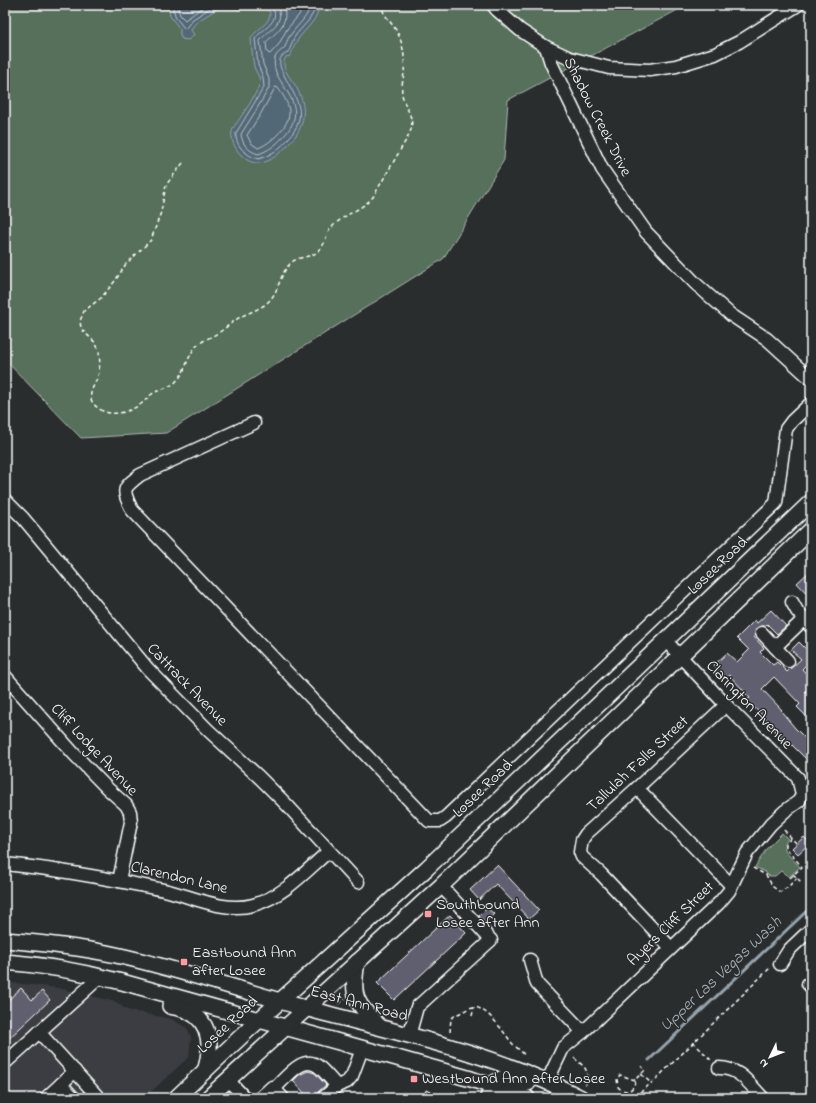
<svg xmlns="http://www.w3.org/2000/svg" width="816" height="1103" font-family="'Indie Flower',sans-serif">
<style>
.built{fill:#3a3c42}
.green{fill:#576f5c;stroke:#abb7ae}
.water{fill:#526876;stroke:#97a4ad}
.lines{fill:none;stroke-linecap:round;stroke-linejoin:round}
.shore{stroke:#bac3c8;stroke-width:1}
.stream{stroke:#97a4ad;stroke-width:3}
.building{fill:#605e70;stroke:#fff}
.minor-casing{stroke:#fff;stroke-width:15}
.major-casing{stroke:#fff;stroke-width:18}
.path{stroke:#fff;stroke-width:1.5;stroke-dasharray:4 3;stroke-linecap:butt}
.minor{stroke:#2a2d2e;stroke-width:12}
.major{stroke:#2a2d2e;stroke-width:15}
.poi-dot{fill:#ff9aa2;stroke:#2a2d2e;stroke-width:1.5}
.labels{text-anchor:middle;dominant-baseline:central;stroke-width:3;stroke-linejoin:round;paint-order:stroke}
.street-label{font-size:16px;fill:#fff;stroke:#2a2d2e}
.poi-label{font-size:16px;fill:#fff;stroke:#2a2d2e;text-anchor:start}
.water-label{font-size:17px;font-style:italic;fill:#a8b4ba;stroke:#2a2d2e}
</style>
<rect width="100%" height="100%" fill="#2a2d2e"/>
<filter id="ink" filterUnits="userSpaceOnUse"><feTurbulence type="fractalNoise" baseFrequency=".025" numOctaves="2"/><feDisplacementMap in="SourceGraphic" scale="8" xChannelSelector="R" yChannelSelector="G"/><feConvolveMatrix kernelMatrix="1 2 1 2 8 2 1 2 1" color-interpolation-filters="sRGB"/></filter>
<g filter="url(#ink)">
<polygon class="built" points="5,982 59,988 116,1002 127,1010 171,1019 187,1028 191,1037 189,1057 144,1098 5,1098"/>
<g class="green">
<polygon points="5,5 687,5 508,100 504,160 443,259 166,433 81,438 5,360"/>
<polygon points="782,833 788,839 785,843 785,851 800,867 789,877 781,871 775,876 769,876 765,872 755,867 767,848"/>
</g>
<g class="water">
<path d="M168,5H221C212,15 197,17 191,30L194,35L188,40L182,39L180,35V29L170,16Z"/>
<path d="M225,5H319C318,20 307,27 299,38C295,43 293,50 290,56L286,57L284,61C283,70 290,78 295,85C308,106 306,126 289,144C282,151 270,163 259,163C246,164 233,149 232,137C231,135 232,131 233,128C239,120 261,89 260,80C259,75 255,71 254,66C252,57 252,47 251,38C256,29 271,24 270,12L267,10L236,9Z"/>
</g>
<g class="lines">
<g class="shore">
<polyline points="172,5 176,18 185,29 193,19 215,5"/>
<polyline points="177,5 180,15 185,20 206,5"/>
<path d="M244,5C251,6 259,5 267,6C270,6 272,8 274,11C278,24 260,30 255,39L258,65L263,77L264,87L236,133C235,146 247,156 258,159C270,156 281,148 288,139C310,114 296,99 284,75C282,71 279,66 280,60C281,55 285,55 288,52C291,48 292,42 294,38C301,26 314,20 315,5"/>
<path d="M276,5C288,23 268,29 260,41L263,64L269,79V88L255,112L241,134C242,144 248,151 258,154C268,151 276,145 283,137C316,102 268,84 275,58C277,52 282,51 285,47C287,42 288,37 292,33C298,24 309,17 310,5"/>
<path d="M283,5C290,23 278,31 266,42L267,52L269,54L271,53L279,44L287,29L299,15L304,5"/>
<path d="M276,87L278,88C283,95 288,102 289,111C291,125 270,144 258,148L251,143L247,135L260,115Z"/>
</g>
<polyline class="stream" points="649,1060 811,907"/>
</g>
<g class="building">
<polygon points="811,570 811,598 797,583"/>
<polygon points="771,610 786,626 777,634 767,624 765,626 761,626 757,628 754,637 764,648 760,652 773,665 777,662 787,672 801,659 791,650 799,642 811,654 811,660 802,669 811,679 811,685 805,691 811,697 811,721 797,707 800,704 774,677 762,689 782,710 781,711 795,728 811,744 811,754 806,759 783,736 781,739 774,731 776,730 747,700 750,698 744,692 745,692 729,675 726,678 714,665 727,653 737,662 749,650 737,638 755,620 757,623"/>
<polygon points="804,837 810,843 798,854 792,848"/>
<polygon points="497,865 539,910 529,919 496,884 479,900 470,890"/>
<polygon points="487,908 494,914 485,923 479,916"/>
<polygon points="450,915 466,933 394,1000 377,983"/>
<polygon points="21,988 32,1000 42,991 50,1000 5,1042 5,1003"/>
<polygon points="308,1071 315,1073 326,1085 318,1092 314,1098 309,1098 293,1081 299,1075"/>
<polygon points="426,1090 446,1097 445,1098 423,1098"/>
</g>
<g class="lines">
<defs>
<g id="minor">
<polyline points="493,5 497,10 520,30 546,47 551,63 602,169 646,232 696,284 731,315 767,339 811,379"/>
<polyline points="546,47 570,58 609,68 650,70 676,66 715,54 739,42 798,5"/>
<path d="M254,423L140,475C122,489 122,489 132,510L429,821H440L446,817L776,503L786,429L792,421L811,403"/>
<polyline points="5,500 23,518 53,554 148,669 208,730 259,777 287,805 358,882"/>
<polyline points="792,602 797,611 811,627"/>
<polyline points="762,633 788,661"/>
<polyline points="775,647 804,619"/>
<polyline points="5,676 74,754 107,788 126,805 130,812 131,822 119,881"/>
<polyline points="637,788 731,885"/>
<path d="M5,864C59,869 111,879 164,890C191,896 224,913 253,905C283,897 306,871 329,851"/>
<polyline points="671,948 601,874 582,857 580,852 582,840 586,834 637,788 726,705"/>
<polyline points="530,960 537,984 583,1032"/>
<polyline points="780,964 789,950 811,929"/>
<polyline points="808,984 811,987"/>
<polyline points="39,1032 99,1098"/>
<polyline points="409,1036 417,1007 491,940 441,886"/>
<polyline points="5,1063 100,977"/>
<path d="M719,1068C740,1068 749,1084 763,1098"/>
<polyline points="228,1080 245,1098"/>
<polyline points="547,1082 563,1048 583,1032 719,903 729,891 747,853 771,824 785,811 799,801 802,794 798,778 726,705 666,641"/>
<polyline points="61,1084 74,1098"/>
<path d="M274,1089C286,1078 303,1053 319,1067C326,1073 331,1080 337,1086"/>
<polyline points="46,1098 75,1071"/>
<polyline points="260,1098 272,1087 283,1098"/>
<polyline points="323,1098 337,1086 347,1082 352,1076 362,1049"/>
<polyline points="486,1098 492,1086"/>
</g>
<g id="major">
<path d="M5,940C42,943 79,947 116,955C180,969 242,991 305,1008C399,1033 495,1053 581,1098"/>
<path d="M5,962C45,965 83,972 122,982L397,1058L471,1079L527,1098"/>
<path d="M357,962C351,997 355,1002 379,1026"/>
<path d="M170,1006C176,1007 182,1008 188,1011C212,1022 212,1049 205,1071"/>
<path d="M492,1086C504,1072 513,1079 528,1083"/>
<polyline points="176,1098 247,1031 427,868 811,502"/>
<polyline points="208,1098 441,886 811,530"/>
</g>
</defs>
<use href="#minor" class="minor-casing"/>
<use href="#major" class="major-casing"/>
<g class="path">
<path d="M183,163L166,185L161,212L151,240L126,264L115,281L101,298L84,311L80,321L81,328C87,337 97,340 99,352C100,360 100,368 98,376C93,389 83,399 101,410C114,417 129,412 141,404C145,401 148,397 152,394C163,387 171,389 180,377C187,367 189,351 199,344C205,339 212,337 218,333C226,328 232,322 240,317C250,312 261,309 269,301C280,290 279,273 292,262C299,256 310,258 317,252C326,246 325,234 332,227C344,214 362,210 373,197L409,135C417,117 405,111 402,94C401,87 403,80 404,73C405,61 404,48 399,36C395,25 384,18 381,5"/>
<polyline points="784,830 796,843"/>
<polyline points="753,868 766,875 773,887 780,892 788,887 797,878"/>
<polyline points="793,874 801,882"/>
<polyline points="790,878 802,867 786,848 786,844 791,838"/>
<polyline points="339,1004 345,999"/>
<polyline points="472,1016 474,1007"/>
<polyline points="219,1032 232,1028"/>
<path d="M450,1032C451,1019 449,1018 460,1013C465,1011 469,1007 474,1007C488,1008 504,1033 512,1043C516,1048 522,1051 525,1056"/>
<polyline points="693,1042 712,1061"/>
<path d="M574,1058C585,1067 591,1071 585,1086"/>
<polyline points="641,1074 651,1083"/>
<path d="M635,1080L620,1075L617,1079L618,1087C623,1092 631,1093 634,1085C635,1083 635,1081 636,1079C638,1076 643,1073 645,1070L641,1066"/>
<polyline points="627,1098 642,1091 655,1080 770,968"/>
</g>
<use href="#minor" class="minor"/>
<use href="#major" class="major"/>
</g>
</g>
<g class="poi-dot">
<rect x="424" y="910" width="8" height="8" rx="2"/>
<rect x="180" y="958" width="8" height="8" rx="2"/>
<rect x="410" y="1075" width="8" height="8" rx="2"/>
</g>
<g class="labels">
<g class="street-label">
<text transform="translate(597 117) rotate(63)">Shadow Creek Drive</text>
<text transform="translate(718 566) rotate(-44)">Losee Road</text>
<text transform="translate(187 685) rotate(46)">Cattrack Avenue</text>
<text transform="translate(749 705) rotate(46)">Clarington Avenue</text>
<text transform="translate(94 750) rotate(47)">Cliff Lodge Avenue</text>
<text transform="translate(638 764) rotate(-43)">Tallulah Falls Street</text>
<text transform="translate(483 789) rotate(-44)">Losee Road</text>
<text transform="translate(179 878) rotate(13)">Clarendon Lane</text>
<text transform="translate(671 924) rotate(-44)">Ayers Cliff Street</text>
<text transform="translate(359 1004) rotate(15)">East Ann Road</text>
<text transform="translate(228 1025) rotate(-43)">Losee Road</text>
</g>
<g class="poi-label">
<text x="436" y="905">Southbound<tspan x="436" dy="18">Losee after Ann</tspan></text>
<text x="192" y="953">Eastbound Ann<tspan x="192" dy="18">after Losee</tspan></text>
<text x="422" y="1079">Westbound Ann after Losee</text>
</g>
<g class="water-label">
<text transform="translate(721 974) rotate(-43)">Upper Las Vegas Wash</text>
</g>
</g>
<rect width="816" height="1103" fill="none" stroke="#2a2d2e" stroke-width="20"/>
<rect x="10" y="10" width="796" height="1083" fill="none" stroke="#fff" stroke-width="1.5" filter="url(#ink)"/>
<g transform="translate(770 1057) rotate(227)" stroke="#2a2d2e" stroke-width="3" paint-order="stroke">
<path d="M0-3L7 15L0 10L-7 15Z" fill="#ffffff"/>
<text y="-6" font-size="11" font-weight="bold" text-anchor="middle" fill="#ffffff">N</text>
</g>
</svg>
